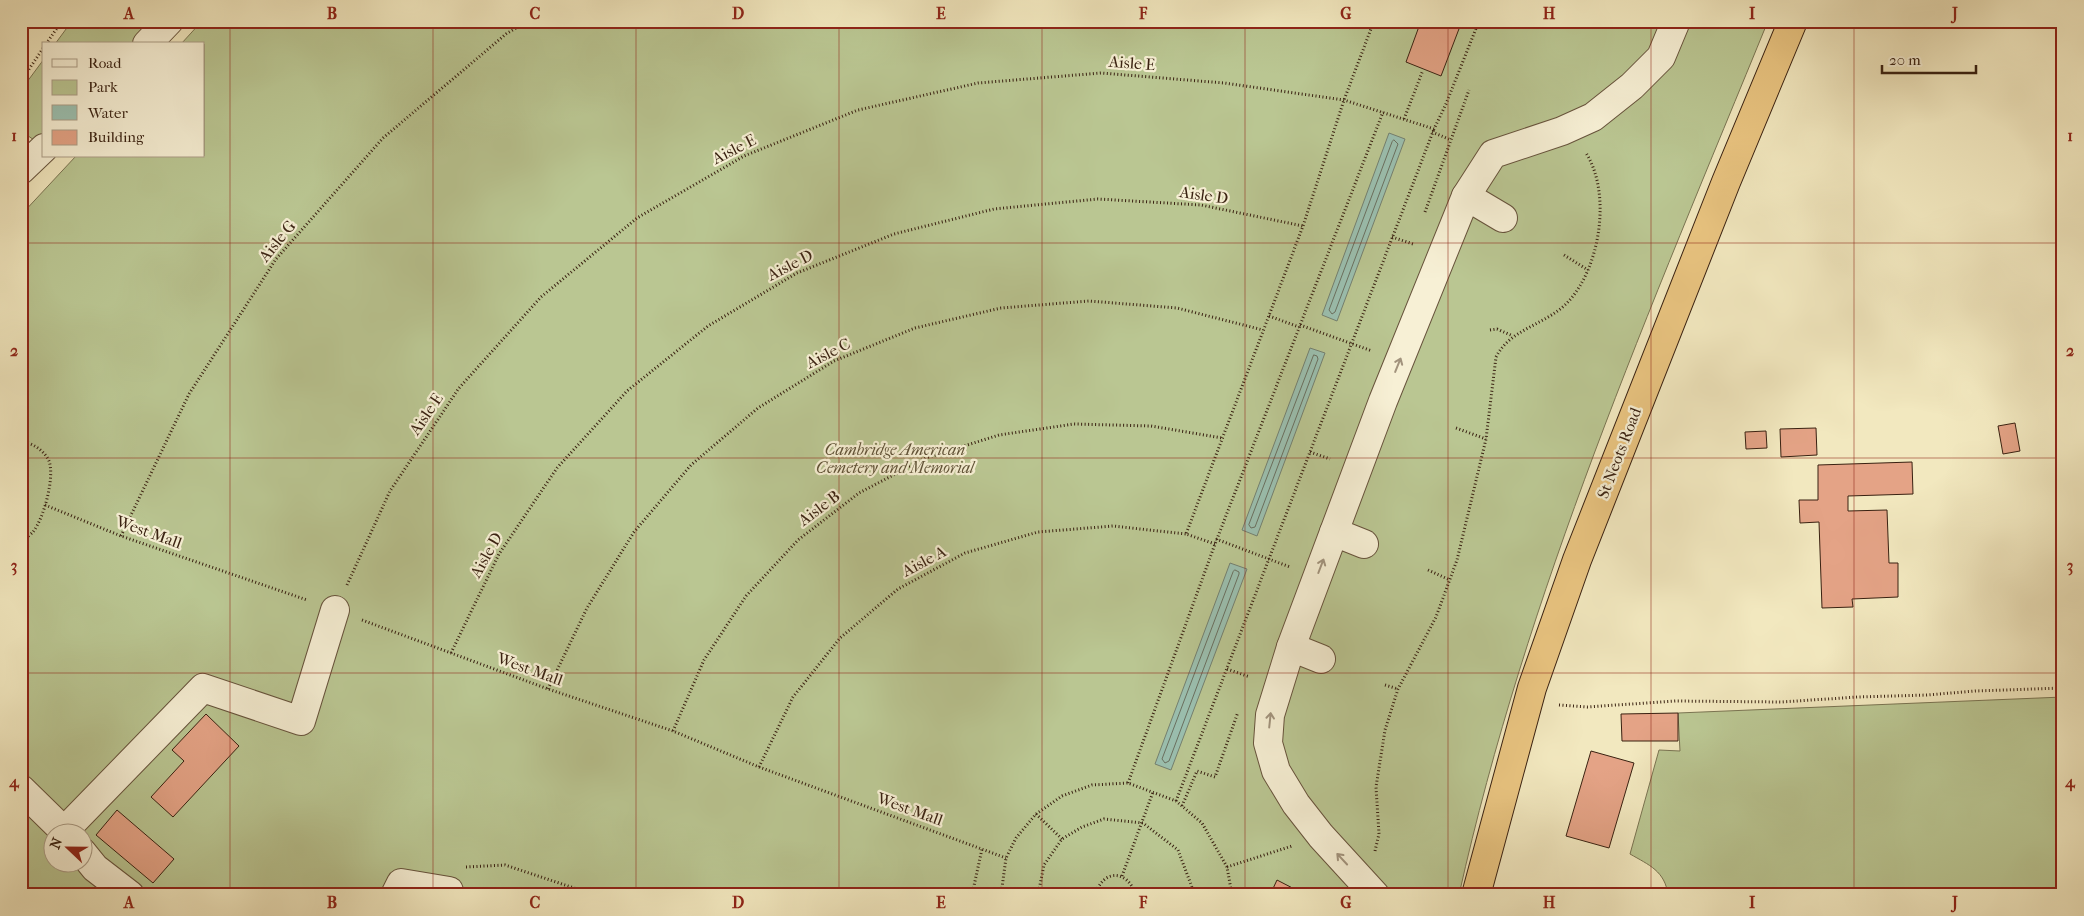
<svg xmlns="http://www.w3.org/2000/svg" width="2084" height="916" font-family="'IM FELL French Canon',serif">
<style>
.green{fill:#bac692;stroke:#7a7452;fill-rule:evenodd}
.water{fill:#9bc0b0;stroke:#748070}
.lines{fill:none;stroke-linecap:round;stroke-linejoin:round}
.shore{stroke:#6a7060;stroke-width:1}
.building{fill:#e4a386;stroke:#392111}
.minor-casing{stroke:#67533c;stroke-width:30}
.highway-casing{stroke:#392111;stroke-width:30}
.path{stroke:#392111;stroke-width:3;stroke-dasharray:1 2.5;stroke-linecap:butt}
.minor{stroke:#f7f0d5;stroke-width:28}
.highway{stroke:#e9c480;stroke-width:28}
.oneway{stroke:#a2937d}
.grid{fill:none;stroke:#8f2418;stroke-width:1;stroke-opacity:0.55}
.labels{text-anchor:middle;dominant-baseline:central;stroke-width:4.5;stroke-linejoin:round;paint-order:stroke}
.street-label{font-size:16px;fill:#392111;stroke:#f7f0d5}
.park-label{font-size:16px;font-style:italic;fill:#605338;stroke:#f7f0d5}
.neatline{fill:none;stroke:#8f2418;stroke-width:2}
.grid-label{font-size:16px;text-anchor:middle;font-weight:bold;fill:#8f2418}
</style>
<rect width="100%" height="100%" fill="#f2e8bf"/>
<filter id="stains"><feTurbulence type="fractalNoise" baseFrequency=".004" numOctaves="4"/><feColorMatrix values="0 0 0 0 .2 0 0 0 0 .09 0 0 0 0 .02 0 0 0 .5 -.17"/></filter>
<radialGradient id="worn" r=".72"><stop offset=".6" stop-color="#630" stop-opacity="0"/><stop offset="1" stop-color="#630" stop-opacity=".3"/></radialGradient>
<g class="green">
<polygon points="72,21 156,21 133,44 55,44"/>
<path d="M202,21H1768C1651,307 1526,593 1459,895H21V215L76,156H204V44H181ZM52,834H82V864H52Z"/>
<polygon points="44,59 44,135 37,142 21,131 21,90"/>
<path d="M2063,697V895H1668C1665,871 1649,865 1630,854L1659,750L1680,751L1678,713Z"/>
</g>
<g class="water">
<polygon points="1389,133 1405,139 1337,321 1322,315"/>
<polygon points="1310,348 1325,353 1257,536 1242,530"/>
<polygon points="1230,563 1247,569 1171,770 1155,764"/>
</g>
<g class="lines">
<g class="shore">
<polygon points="1394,140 1398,144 1335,312 1332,314 1329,310 1392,142"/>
<polygon points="1314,355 1317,356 1318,359 1255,527 1251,528 1249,525"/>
<polygon points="1235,570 1239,572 1239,574 1169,761 1165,763 1162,759 1233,572"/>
</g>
</g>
<g class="building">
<polygon points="1421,21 1462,21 1441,76 1406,62"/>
<polygon points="2015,423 2020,451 2003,454 1998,426"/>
<polygon points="1816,428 1817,455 1781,457 1780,429"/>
<polygon points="1766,431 1767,448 1746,449 1745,432"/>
<polygon points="1912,462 1913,494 1848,496 1848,511 1887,510 1889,563 1898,563 1898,597 1852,599 1853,607 1822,608 1819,522 1800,523 1799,500 1818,500 1818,465"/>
<polygon points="1678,713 1678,741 1622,741 1621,714"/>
<polygon points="206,714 239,746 173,817 151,797 184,761 172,750"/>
<polygon points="1591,751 1634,763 1609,848 1566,836"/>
<polygon points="117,810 174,859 153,883 96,835"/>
<polygon points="1277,880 1306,895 1270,895"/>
</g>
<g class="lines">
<defs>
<g id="minor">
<polyline points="147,44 169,21"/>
<polyline points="21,170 44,148"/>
<polyline points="1466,196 1503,218"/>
<polyline points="1334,532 1364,544"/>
<polyline points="1291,647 1321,659"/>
<polyline points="21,789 67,834"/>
<polyline points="65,830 203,688 301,721 335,610"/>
<polyline points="82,852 95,868 130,895"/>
<polyline points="395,895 401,883 449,891 450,895"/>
<polyline points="1375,895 1321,836 1296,804 1276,771 1268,743 1270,715 1291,647 1383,401 1466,196 1493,154 1562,131 1593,117 1632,86 1661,57 1676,21"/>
</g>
<polyline id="highway" points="1476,895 1532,688 1577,560 1726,182 1793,21"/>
</defs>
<use href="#minor" class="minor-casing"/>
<use href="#highway" class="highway-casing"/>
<g class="path">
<polyline points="46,44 62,21"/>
<polyline points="21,81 44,47"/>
<polyline points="1404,119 1423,70"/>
<polyline points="1432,132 1451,140"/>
<polyline points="1425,212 1469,90"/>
<polyline points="1392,237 1413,244"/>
<polyline points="1564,255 1588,270"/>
<polyline points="1269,316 1299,327"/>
<polyline points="1300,325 1372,351"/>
<polyline points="1490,330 1497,329 1513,336"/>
<polyline points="1456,428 1486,439"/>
<path d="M21,441C32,443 44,450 49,461C55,477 44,518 33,532C30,535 25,539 21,541"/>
<polyline points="1310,452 1330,459"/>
<polyline points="45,505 121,536 307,600"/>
<polyline points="121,536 189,394 276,259 383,138 506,34 528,21"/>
<polyline points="1216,539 1290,567"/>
<polyline points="1215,544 1186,534 1303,226 1344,100 1374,21"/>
<polyline points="1428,570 1450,580"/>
<polyline points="347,585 390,491 459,388 541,297 637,218 744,156 858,110 978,83 1101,73 1224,83 1344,100 1434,129 1446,104 1479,21"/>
<polyline points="362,620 548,689 673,731 759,767 1006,858"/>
<polyline points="451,653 499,554 557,468 627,391 708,326 797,273 894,234 994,209 1098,199 1201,205 1303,226"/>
<polyline points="1227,669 1250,677"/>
<polyline points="1385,685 1398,689"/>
<polyline points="548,689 587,608 634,532 691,465 758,408 834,361 915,328 1001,308 1089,301 1177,308 1263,330"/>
<polyline points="1559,705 1587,707 1676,701 1781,702 1858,697 1927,695 1975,691 2063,688"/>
<polyline points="673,731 704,660 746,596 798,540 859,493 926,458 999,435 1074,424 1151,426 1222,438"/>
<polyline points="759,767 793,697 840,638 898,589 965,553 1038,532 1113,526 1186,534"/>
<polyline points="1128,783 1215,544 1383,112"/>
<polyline points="1176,801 1434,129"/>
<polyline points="1182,806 1197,771 1215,777 1238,712"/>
<polyline points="1036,814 1062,839"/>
<path d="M1375,851L1379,834L1376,787L1385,730L1398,689L1436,617L1457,560L1486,439L1496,357C1510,329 1545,325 1567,303C1600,269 1612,194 1586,153"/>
<polyline points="466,867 505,865 595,895"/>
<polyline points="1227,867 1292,846"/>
<polyline points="1122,876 1153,792"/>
<polyline points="972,895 982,849"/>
<polyline points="1001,895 1006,858 1016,838 1036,814 1062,796 1092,785 1128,783 1176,801 1202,823 1227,867 1232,895"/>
<polyline points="1038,895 1044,865 1062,839 1082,827 1104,819 1143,823 1178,850 1193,890 1192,895"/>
<path d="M1095,895C1103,869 1127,869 1136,895"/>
</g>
<use href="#minor" class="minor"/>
<use href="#highway" class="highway"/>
</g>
<defs><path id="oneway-shaft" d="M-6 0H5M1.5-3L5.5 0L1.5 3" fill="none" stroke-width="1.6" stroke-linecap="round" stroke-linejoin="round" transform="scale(1.25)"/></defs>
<g class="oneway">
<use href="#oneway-shaft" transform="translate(1398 365) rotate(-68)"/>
<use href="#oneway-shaft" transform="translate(1321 566) rotate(-69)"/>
<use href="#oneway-shaft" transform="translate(1270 720) rotate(-84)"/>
<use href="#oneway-shaft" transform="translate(1342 859) rotate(-133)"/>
</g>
<path class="grid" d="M230,21V895M433,21V895M636,21V895M839,21V895M1042,21V895M1245,21V895M1448,21V895M1651,21V895M1854,21V895M21,243H2063M21,458H2063M21,673H2063"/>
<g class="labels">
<g class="street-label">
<text transform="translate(1132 63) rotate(4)">Aisle E</text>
<text transform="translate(734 149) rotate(-27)">Aisle E</text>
<text transform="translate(1204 195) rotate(8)">Aisle D</text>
<text transform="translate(277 241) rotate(-51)">Aisle G</text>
<text transform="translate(790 265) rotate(-27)">Aisle D</text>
<text transform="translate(828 353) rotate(-27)">Aisle C</text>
<text transform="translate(426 414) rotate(-56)">Aisle E</text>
<text transform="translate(1619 453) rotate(-69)">St Neots Road</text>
<text transform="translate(819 508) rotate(-37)">Aisle B</text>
<text transform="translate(149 532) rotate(20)">West Mall</text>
<text transform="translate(486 555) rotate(-61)">Aisle D</text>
<text transform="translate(924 561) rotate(-28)">Aisle A</text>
<text transform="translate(530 669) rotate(20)">West Mall</text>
<text transform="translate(910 809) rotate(20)">West Mall</text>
</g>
<g class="park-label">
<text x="895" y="449">Cambridge American<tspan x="895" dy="18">Cemetery and Memorial</tspan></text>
</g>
</g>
<rect width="2084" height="916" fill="none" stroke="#f2e8bf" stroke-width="55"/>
<rect x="42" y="42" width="162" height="115" fill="#f7f0d5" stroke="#ab9d87"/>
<rect x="52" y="59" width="25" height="8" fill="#f7f0d5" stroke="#ab9d87"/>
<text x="88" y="68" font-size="15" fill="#392111">Road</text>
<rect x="52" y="80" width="25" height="15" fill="#bac692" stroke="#ab9d87"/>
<text x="88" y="92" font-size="15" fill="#392111">Park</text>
<rect x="52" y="105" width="25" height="15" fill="#9bc0b0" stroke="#ab9d87"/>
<text x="88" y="118" font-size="15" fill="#392111">Water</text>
<rect x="52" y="130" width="25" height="15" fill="#e4a386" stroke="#ab9d87"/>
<text x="88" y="142" font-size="15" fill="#392111">Building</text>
<g transform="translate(68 848) rotate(292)"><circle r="24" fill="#f7f0d5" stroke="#ab9d87"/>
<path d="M0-4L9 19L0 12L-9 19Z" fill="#8f2418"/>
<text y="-8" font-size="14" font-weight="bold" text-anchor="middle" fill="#392111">N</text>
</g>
<path d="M1882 65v8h94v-8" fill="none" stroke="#392111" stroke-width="2.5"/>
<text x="1889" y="65" font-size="15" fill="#392111" stroke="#f7f0d5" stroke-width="4" paint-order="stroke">20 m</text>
<rect x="28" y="28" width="2028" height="860" class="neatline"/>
<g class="grid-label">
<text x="129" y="19">A</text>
<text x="332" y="19">B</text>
<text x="535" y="19">C</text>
<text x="738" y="19">D</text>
<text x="941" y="19">E</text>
<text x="1143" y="19">F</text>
<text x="1346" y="19">G</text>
<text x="1549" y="19">H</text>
<text x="1752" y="19">I</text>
<text x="1955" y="19">J</text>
<text x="14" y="141">1</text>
<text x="2070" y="141">1</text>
<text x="14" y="356">2</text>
<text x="2070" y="356">2</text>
<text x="14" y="571">3</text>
<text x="2070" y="571">3</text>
<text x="14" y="787">4</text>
<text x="2070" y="787">4</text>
<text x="129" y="908">A</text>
<text x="332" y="908">B</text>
<text x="535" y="908">C</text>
<text x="738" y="908">D</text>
<text x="941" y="908">E</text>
<text x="1143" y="908">F</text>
<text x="1346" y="908">G</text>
<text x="1549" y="908">H</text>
<text x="1752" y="908">I</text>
<text x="1955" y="908">J</text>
</g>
<rect width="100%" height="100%" filter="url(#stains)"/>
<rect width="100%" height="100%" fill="url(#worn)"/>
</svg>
